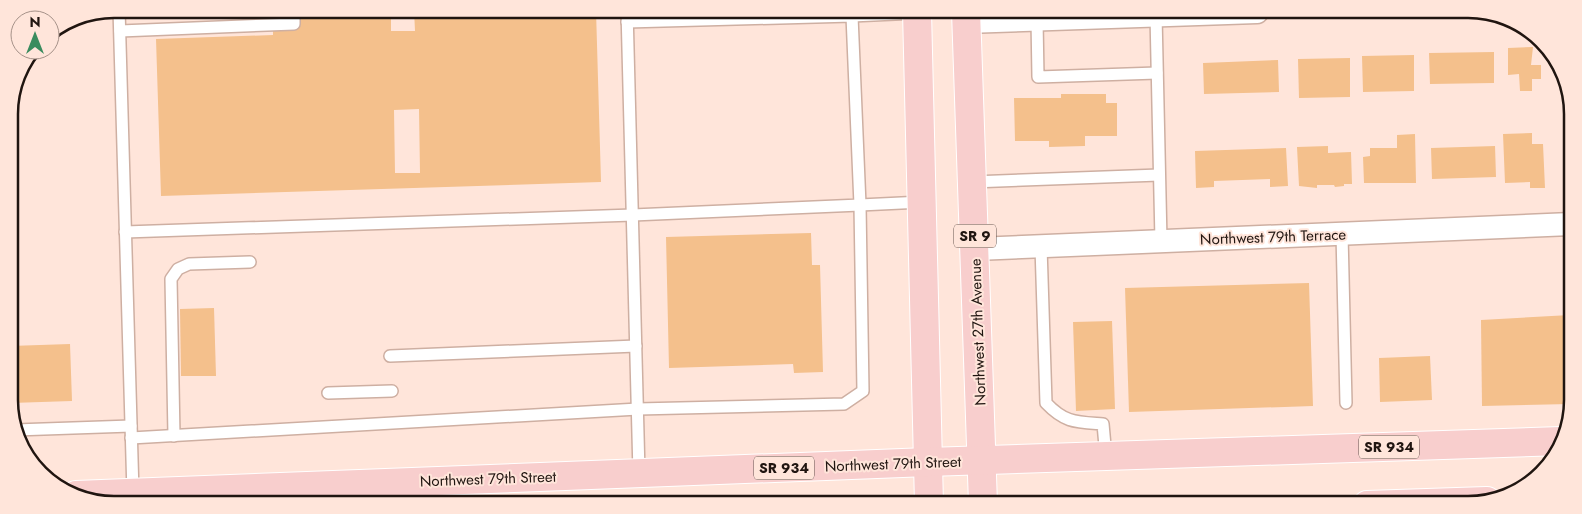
<svg xmlns="http://www.w3.org/2000/svg" width="1582" height="514" font-family="Jost,sans-serif">
<style>
.building{fill:#f4c08c;fill-rule:evenodd}
.lines{fill:none;stroke-linecap:round;stroke-linejoin:round}
.service-casing{stroke:#ceafa2;stroke-width:14}
.minor-casing{stroke:#ceafa2;stroke-width:25}
.primary-casing{stroke:#fff;stroke-width:30}
.service{stroke:#fff;stroke-width:11}
.minor{stroke:#fff;stroke-width:22}
.primary{stroke:#f8cecd;stroke-width:28}
.labels{text-anchor:middle;dominant-baseline:central;stroke-width:4;stroke-linejoin:round;paint-order:stroke}
.shield{fill:#ffe5da;stroke:#63534d;stroke-width:1}
.shield-label{font-size:14px;font-weight:bold;fill:#201510}
.street-label{font-size:15px;fill:#201510;stroke:#ffe5da}
.rim{fill:none;stroke:#201510;stroke-width:2.5}
</style>
<rect width="100%" height="100%" fill="#ffe5da"/>
<g class="building">
<path d="M155,9H391V31H415L414,10H596L601,182L161,196L156,39L273,35V13L156,16ZM419,109L420,173H395L394,110Z"/>
<polygon points="1533,47 1531,65 1541,65 1541,79 1532,79 1532,91 1520,91 1519,74 1508,75 1508,48"/>
<polygon points="1494,52 1494,83 1430,84 1429,53"/>
<polygon points="1414,55 1414,91 1363,92 1362,56"/>
<polygon points="1350,58 1350,97 1299,98 1298,59"/>
<polygon points="1278,60 1279,92 1204,94 1203,63"/>
<polygon points="1561,79 1564,79 1571,95 1561,95"/>
<polygon points="1061,94 1106,94 1106,103 1117,103 1117,136 1085,136 1085,146 1049,147 1049,141 1015,141 1014,98 1061,98"/>
<polygon points="1532,133 1532,144 1543,144 1545,188 1530,188 1530,182 1505,183 1503,134"/>
<polygon points="1415,134 1416,183 1364,183 1363,157 1370,156 1370,148 1397,148 1397,135"/>
<polygon points="1328,146 1328,153 1351,152 1352,184 1344,184 1344,186 1335,187 1334,185 1317,185 1317,188 1299,186 1297,147"/>
<polygon points="1495,146 1496,177 1432,179 1431,148"/>
<polygon points="1286,148 1288,186 1270,187 1270,179 1214,181 1214,187 1196,188 1195,151"/>
<polygon points="811,233 812,265 820,265 823,372 794,373 793,364 669,368 666,237"/>
<polygon points="1309,283 1313,406 1129,412 1125,288"/>
<polygon points="214,308 216,376 181,376 180,309"/>
<polygon points="1570,315 1570,404 1482,406 1481,320"/>
<polygon points="1112,321 1115,409 1076,411 1073,322"/>
<polygon points="70,344 72,401 11,403 10,346"/>
<polygon points="1430,356 1432,400 1380,402 1379,358"/>
</g>
<g class="lines">
<defs>
<g id="service">
<polyline points="119,9 133,493"/>
<polyline points="627,10 639,473"/>
<polyline points="1156,15 1161,241"/>
<polyline points="852,16 917,13"/>
<polyline points="1037,20 1038,77 1157,73"/>
<polyline points="120,31 294,24 294,9"/>
<polyline points="972,182 1159,175"/>
<polyline points="125,232 633,215 860,205 852,16 627,22"/>
<polyline points="1342,234 1346,403"/>
<path d="M1041,247L1046,403C1065,423 1076,422 1103,424L1106,457"/>
<polyline points="390,356 636,346"/>
<polyline points="328,393 392,391"/>
<polyline points="15,430 131,426"/>
<polyline points="174,436 171,279 178,269 189,264 250,262"/>
<polyline points="131,438 638,409 844,404 863,391 860,205 922,202"/>
</g>
<g id="minor">
<polyline points="966,22 1257,12"/>
<polyline points="976,249 1571,224"/>
</g>
<g id="primary">
<polyline points="917,11 929,504"/>
<polyline points="966,11 983,504"/>
<polyline points="76,495 928,462 1561,441"/>
<polyline points="1367,505 1487,501"/>
</g>
</defs>
<use href="#service" class="service-casing"/>
<use href="#minor" class="minor-casing"/>
<use href="#primary" class="primary-casing"/>
<use href="#service" class="service"/>
<use href="#minor" class="minor"/>
<use href="#primary" class="primary"/>
</g>
<g class="labels">
<g class="shield">
<rect x="954" y="224.5" width="42" height="23" rx="4"/>
<rect x="1359" y="435.5" width="60" height="23" rx="4"/>
<rect x="754" y="456.5" width="60" height="23" rx="4"/>
</g>
<g class="shield-label">
<text x="975" y="236">SR 9</text>
<text x="1389" y="447">SR 934</text>
<text x="784" y="468">SR 934</text>
</g>
<g class="street-label">
<text transform="translate(1273 237) rotate(-2)">Northwest 79th Terrace</text>
<text transform="translate(978 332) rotate(-92)">Northwest 27th Avenue</text>
<text transform="translate(893 464) rotate(-2)">Northwest 79th Street</text>
<text transform="translate(488 479) rotate(-2)">Northwest 79th Street</text>
</g>
</g>
<path d="M0 0H1582V514H0ZM114 18H1468A96 96 0 0 1 1564 114V400A96 96 0 0 1 1468 496H114A96 96 0 0 1 18 400V114A96 96 0 0 1 114 18Z" fill="#ffe5da" fill-rule="evenodd"/>
<path class="rim" d="M114 18H1468A96 96 0 0 1 1564 114V400A96 96 0 0 1 1468 496H114A96 96 0 0 1 18 400V114A96 96 0 0 1 114 18Z"/>
<g transform="translate(35 35)"><circle r="24" fill="#ffe5da" stroke="#a69289"/>
<path d="M0-4L9 19L0 12L-9 19Z" fill="#3a8c5e"/>
<text y="-8" font-size="14" font-weight="bold" text-anchor="middle" fill="#201510">N</text>
</g>
</svg>
